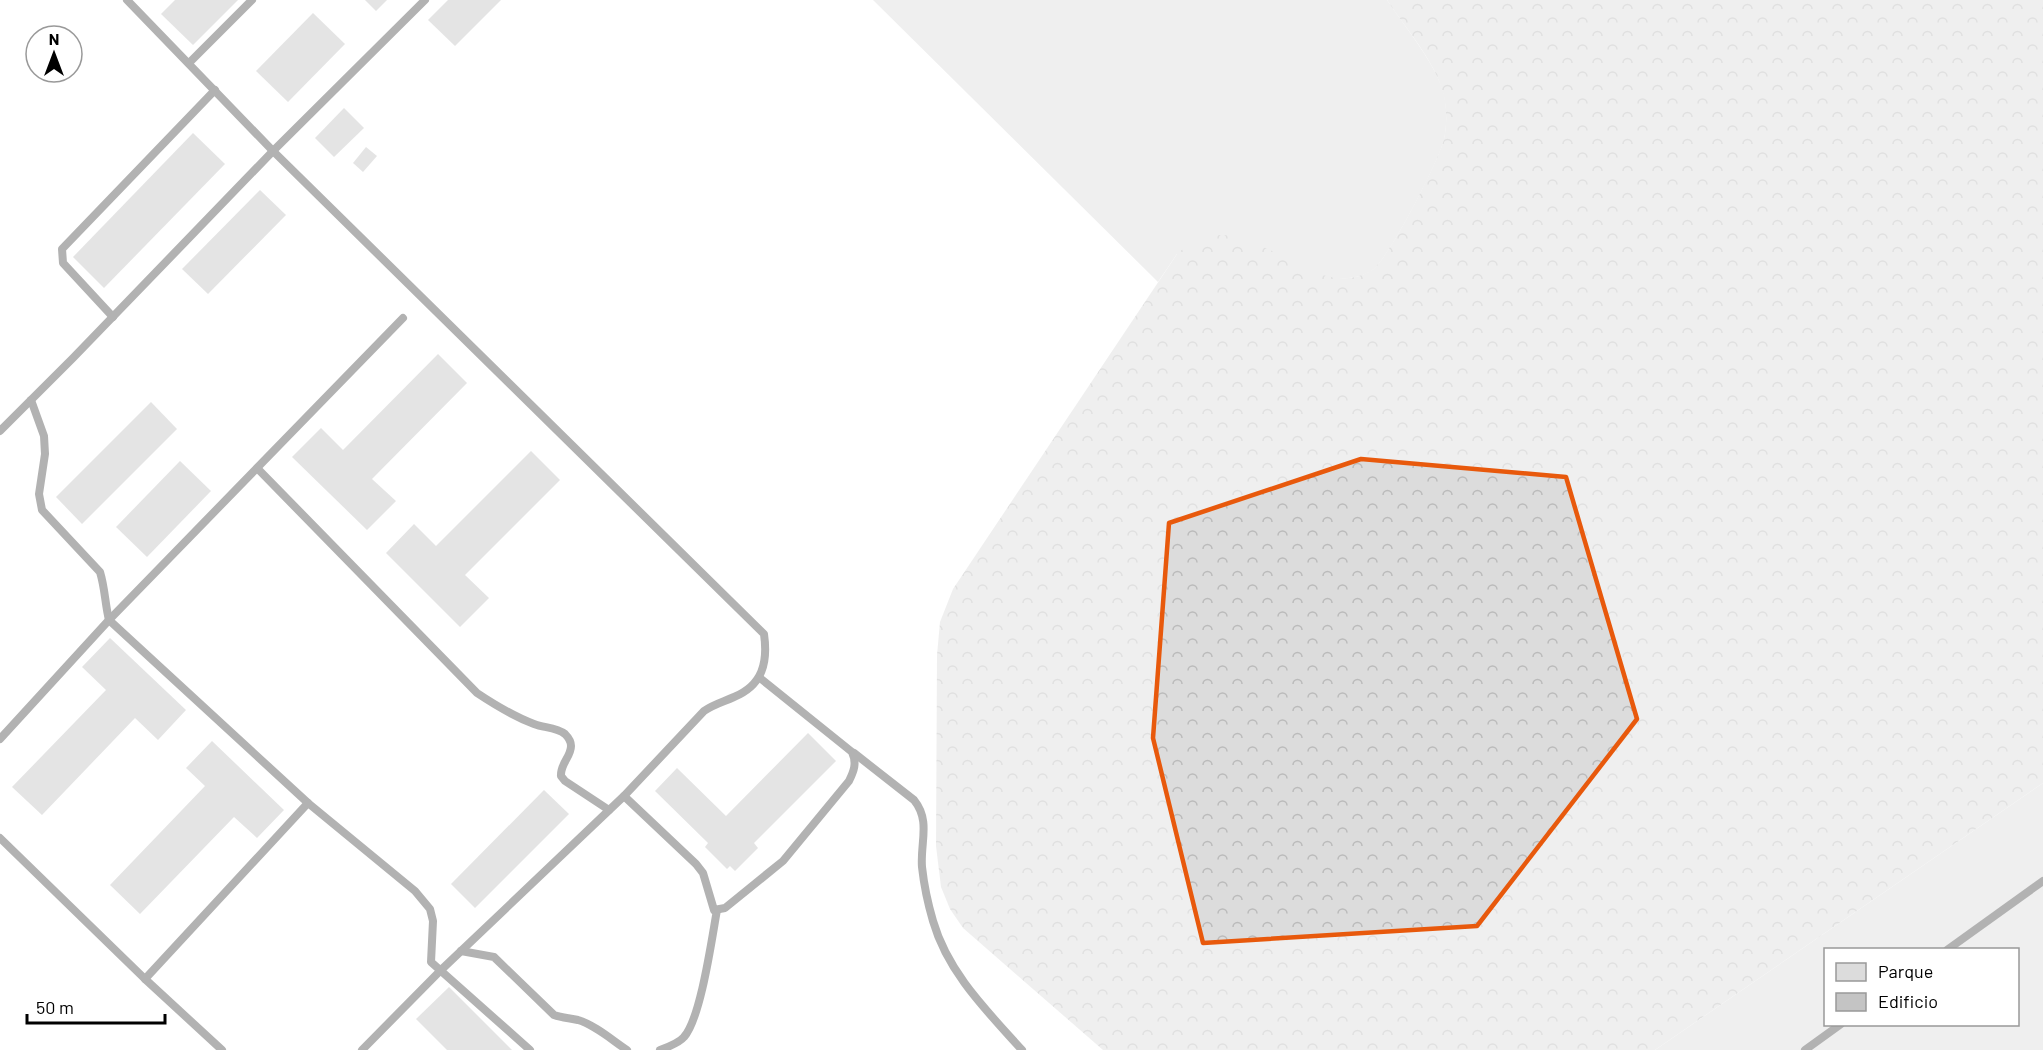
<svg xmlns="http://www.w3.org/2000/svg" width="2043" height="1050" font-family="Barlow,sans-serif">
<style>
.green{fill:#dcdcdc;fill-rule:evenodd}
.forest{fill:url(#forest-crowns)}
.building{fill:#c4c4c4}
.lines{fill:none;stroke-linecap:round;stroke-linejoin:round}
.service{stroke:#555;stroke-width:8}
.marked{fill:none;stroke:#e8590c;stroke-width:4.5;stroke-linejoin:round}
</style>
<defs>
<pattern id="forest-crowns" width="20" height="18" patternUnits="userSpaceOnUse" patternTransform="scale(1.5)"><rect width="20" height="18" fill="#dcdcdc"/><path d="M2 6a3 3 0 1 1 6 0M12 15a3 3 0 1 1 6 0" fill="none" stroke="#bbb"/></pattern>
</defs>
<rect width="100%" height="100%" fill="#fff"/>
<g class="green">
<path d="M873,0H1387C1405,27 1436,64 1444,94C1447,109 1447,125 1444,140C1438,163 1391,254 1374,269C1364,277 1350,278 1339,279L1177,254L1158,282Z"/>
<path d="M2043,783V1050H1655ZM1826,950H2018V1024H1826Z"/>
</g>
<path class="forest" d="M1387,0H2043V783L1655,1050H1103L963,928L950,909L941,887L936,846L937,655L940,622L953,589L1177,254C1240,196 1295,290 1355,277C1360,276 1367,273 1372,270C1388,260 1439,160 1444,139C1447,124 1447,108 1443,93C1435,61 1405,28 1387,0Z"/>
<g class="building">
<polygon points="175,0 238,0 193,45 161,14"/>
<polygon points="365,0 387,0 376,11"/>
<polygon points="448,0 501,0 455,46 428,20"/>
<polygon points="313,13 345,44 288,102 256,71"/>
<polygon points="344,108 364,128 334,157 315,138"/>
<polygon points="193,133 225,164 104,288 73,257"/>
<polygon points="366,147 377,156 363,172 353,163"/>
<polygon points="260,190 286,215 208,294 182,269"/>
<polygon points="438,354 467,383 372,479 396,501 367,530 292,457 321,428 343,450"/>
<polygon points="151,402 177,429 82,524 56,497"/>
<polygon points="531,451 560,480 465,575 489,598 460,627 386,553 414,524 436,546"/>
<polygon points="180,461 211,491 147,557 116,527"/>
<polygon points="110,638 186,710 158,740 135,718 42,815 12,787 106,690 82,667"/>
<polygon points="808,733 836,761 754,843 758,848 735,871 730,866 727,869 705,847 708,843 655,791 677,768 726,816"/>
<polygon points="212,741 284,810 257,838 234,817 140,914 110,885 205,786 186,768"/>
<polygon points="544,790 569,814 475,908 451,884"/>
<polygon points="449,987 512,1050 447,1050 416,1019"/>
</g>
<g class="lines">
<g class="service">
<path d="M127,0L273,151L764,634C768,662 763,685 734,697C723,702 714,704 704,711L624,796L440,971L362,1050"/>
<polyline points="189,63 252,0"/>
<polyline points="113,317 63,263 62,249 215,90"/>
<path d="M31,400L44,436L45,454L39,494L42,510L100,572C105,588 105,604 109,620L308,803L415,891L430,909L433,921L431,962L530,1050"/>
<polyline points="0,431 73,358 273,151 425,0"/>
<path d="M257,468L477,693C495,705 513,716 534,724C544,728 556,727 565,734C568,737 571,741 571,746C571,757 560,764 561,776L565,781L609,810"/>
<polyline points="0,739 109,620 403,318"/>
<path d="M854,753L914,800C931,821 920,843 922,867C924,885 928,904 933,921C948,973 987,1011 1022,1050"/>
<path d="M624,796L696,864L703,873L714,910L725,908L783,861L849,781C854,771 857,763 852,752L760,678"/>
<polyline points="0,838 145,979 222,1050"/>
<polyline points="1947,950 2043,881"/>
<path d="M461,951L494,957L554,1015C562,1018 570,1018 578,1020C595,1025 612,1040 627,1050"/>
<polyline points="145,979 308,803"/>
<path d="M660,1050C668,1047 679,1043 684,1037C701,1018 712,937 717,910"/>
<polyline points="1805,1050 1841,1024"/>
</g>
</g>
<path d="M0 0H2043V1050H0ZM1361,459L1566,477L1637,719L1477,926L1203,943L1153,738L1169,523Z" fill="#fff" fill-opacity=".55" fill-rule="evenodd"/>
<path class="marked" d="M1361,459L1566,477L1637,719L1477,926L1203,943L1153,738L1169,523Z"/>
<rect x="1824" y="948" width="195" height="78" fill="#ffffff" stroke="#999999" stroke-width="1.5"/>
<rect x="1836" y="963" width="30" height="18" fill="#dcdcdc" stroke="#999999" stroke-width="1.5"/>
<text x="1878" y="978" font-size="18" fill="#000000">Parque</text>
<rect x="1836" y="993" width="30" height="18" fill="#c4c4c4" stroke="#999999" stroke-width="1.5"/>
<text x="1878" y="1008" font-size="18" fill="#000000">Edificio</text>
<g transform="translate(54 54)"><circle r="28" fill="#ffffff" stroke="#999999" stroke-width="1.5"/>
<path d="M0-4.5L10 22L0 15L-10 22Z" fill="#000000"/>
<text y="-9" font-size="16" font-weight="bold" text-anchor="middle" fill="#000000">N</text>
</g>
<path d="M27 1014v9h138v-9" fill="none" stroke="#000000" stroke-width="3"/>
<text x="36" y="1014" font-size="18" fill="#000000" stroke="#ffffff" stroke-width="4.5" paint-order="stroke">50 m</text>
</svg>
